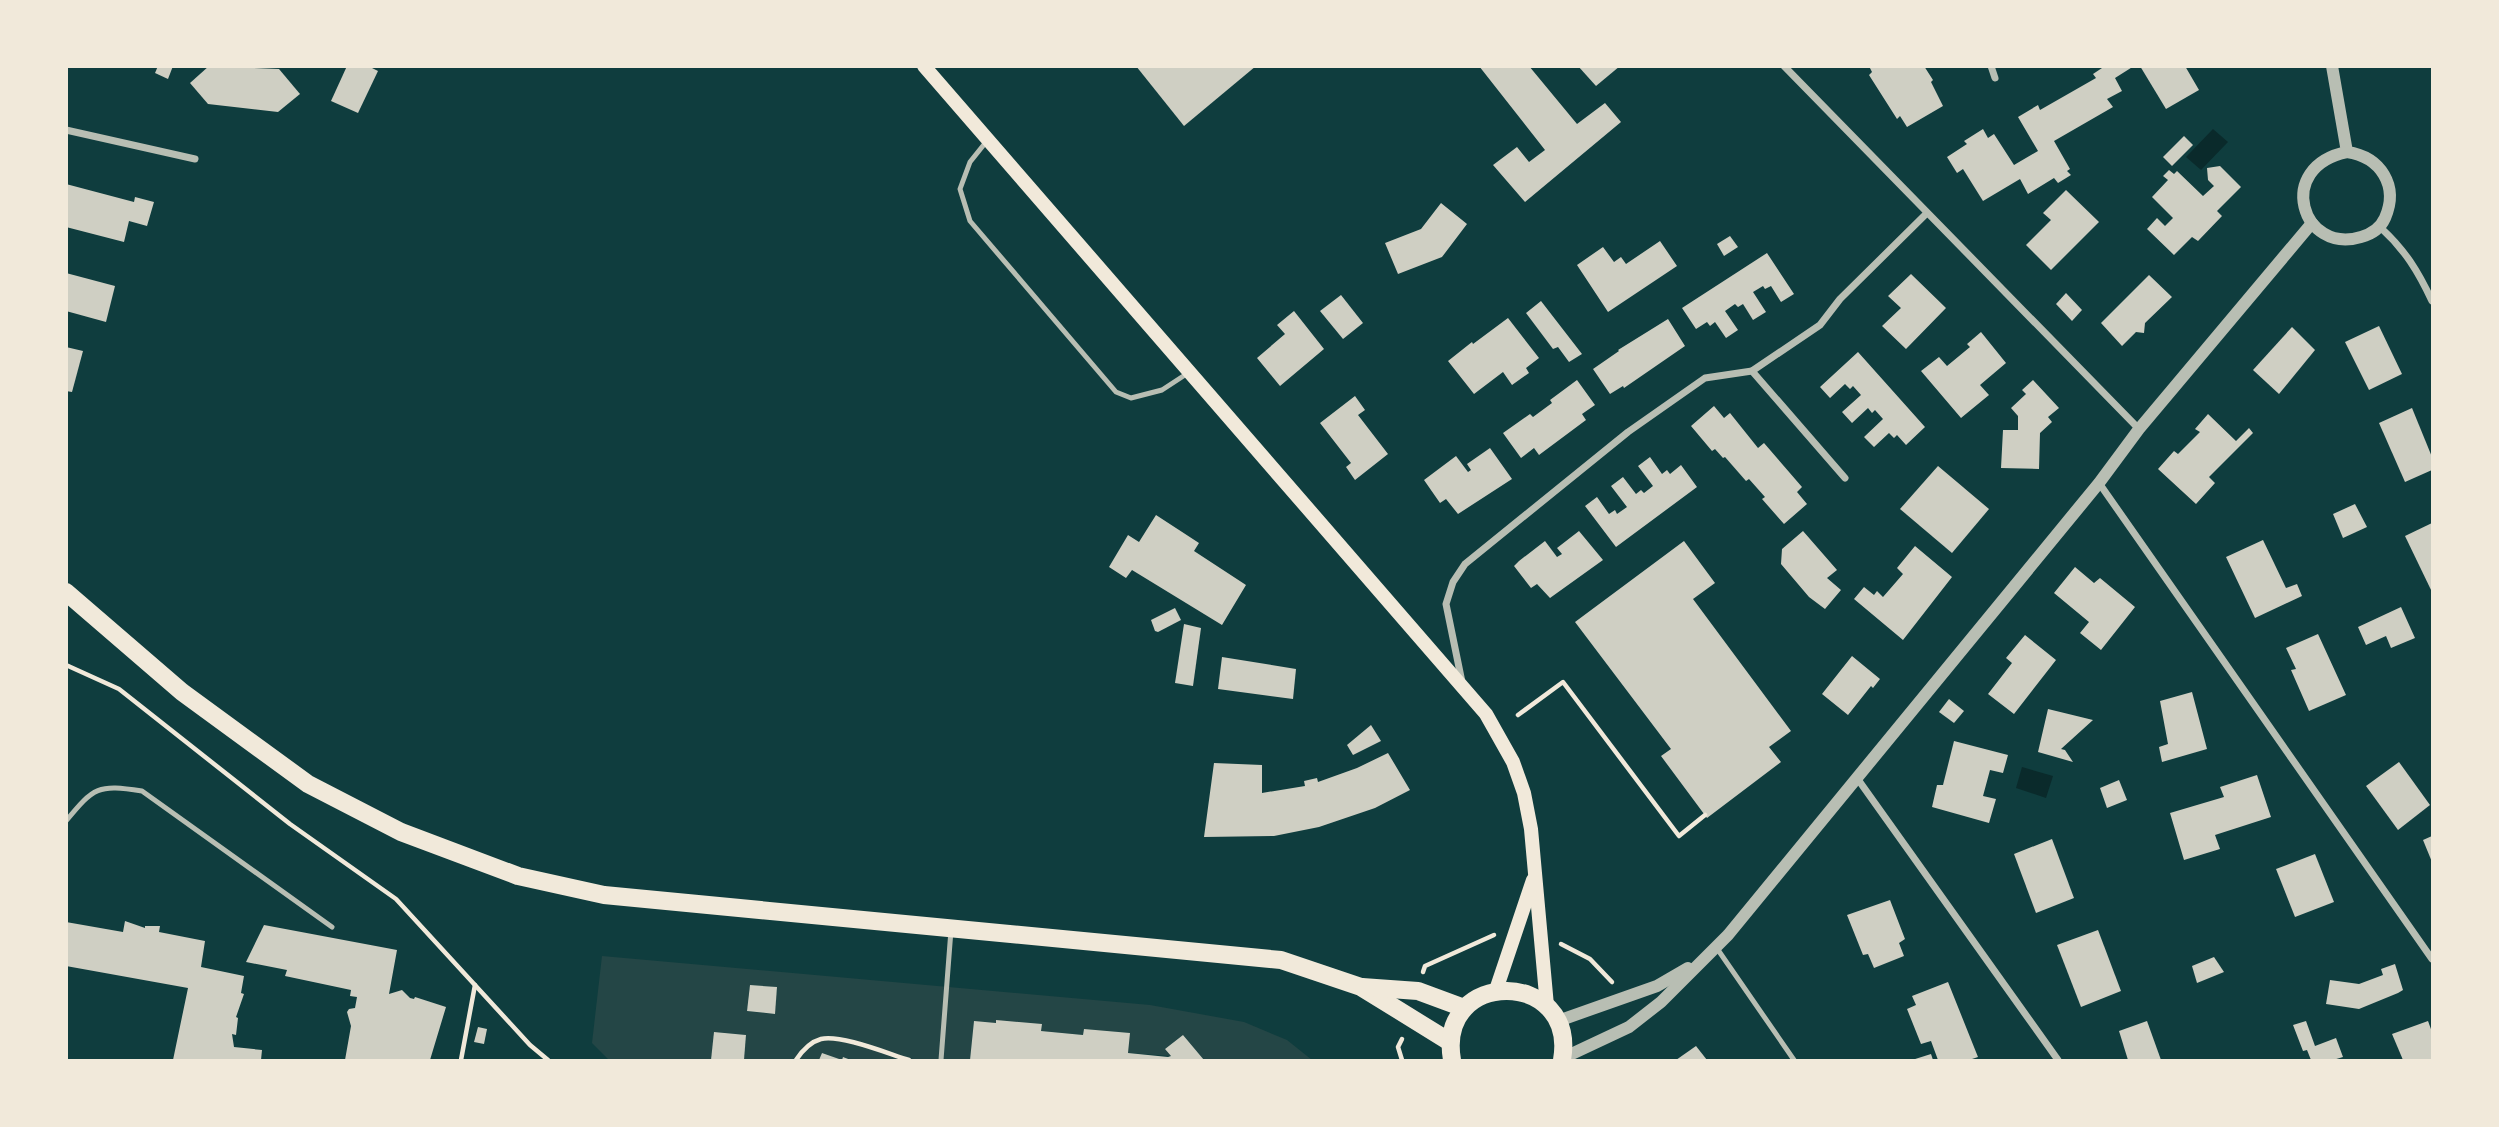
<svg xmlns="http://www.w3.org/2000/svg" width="2499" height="1127" font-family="Lato,sans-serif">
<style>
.green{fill:#244646;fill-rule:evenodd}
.water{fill:#0a2a2b}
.building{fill:#cfcfc3}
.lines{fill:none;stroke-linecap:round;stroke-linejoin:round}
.path{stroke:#f1e9da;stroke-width:4.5}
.service{stroke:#b8beb3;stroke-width:5}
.minor{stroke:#b8beb3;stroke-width:7}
.tertiary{stroke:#b8beb3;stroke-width:12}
.secondary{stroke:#f1e9da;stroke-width:14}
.primary{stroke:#f1e9da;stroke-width:18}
</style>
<rect width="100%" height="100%" fill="#0f3d3e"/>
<path class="green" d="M602,956L1150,1005L1244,1022L1287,1040L1312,1060H1204L1183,1035L1165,1049L1171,1056L1128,1053L1129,1033L1084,1029L1083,1035L1041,1031L996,1020V1023L974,1022L970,1060H852L844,1057L842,1060L822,1053L819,1060H744L746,1035L715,1032L711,1060H609L592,1043ZM750,985L777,987L774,1014L747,1011Z"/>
<g class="water">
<polygon points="2213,129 2228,142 2201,170 2186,157"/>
<polygon points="2022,767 2053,776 2046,798 2016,788"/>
</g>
<g class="building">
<polygon points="158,66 173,66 168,79 155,73"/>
<polygon points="209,66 279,69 300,94 278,112 208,104 190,83"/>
<polygon points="347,66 368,66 378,71 358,113 331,101"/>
<polygon points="1136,66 1256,66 1184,126"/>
<polygon points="1479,66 1529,66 1577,124 1605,103 1621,122 1525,202 1493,165 1517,147 1529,162 1545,150"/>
<polygon points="1578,66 1620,66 1596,86"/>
<polygon points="1869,66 1924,66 1933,80 1931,82 1943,106 1907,127 1900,116 1897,119 1869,75 1872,72"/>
<polygon points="2105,66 2134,66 2115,78 2122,91 2107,99 2113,107 2054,141 2070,169 2067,171 2071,175 2058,183 2054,178 2028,194 2020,179 1983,201 1963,169 1957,173 1947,157 1967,144 1964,141 1983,129 1988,138 1994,134 2014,165 2038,151 2018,117 2038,105 2040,110 2096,78 2093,74"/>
<polygon points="2140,66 2185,66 2199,90 2166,109"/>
<polygon points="2184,136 2193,145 2172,166 2163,157"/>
<polygon points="2220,166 2241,187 2217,211 2222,216 2198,241 2192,237 2174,255 2147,229 2157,218 2165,226 2173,218 2152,197 2168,180 2163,176 2169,170 2174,174 2177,171 2203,196 2214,186 2208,180 2207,168"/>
<polygon points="66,184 134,202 135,197 154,202 147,226 129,221 124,242 66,227"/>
<polygon points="2066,190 2099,222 2051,270 2026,245 2051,220 2043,213"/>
<polygon points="1441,203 1467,224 1442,257 1398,274 1385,243 1421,229"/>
<polygon points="1730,236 1738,247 1724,256 1717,244"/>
<polygon points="1660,241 1677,266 1608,312 1577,265 1603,247 1614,262 1621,257 1626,264"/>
<polygon points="1767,253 1794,294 1781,302 1771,286 1765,289 1763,286 1753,292 1766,312 1753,320 1743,304 1738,307 1735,304 1725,311 1738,330 1726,338 1715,322 1710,326 1707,322 1696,329 1682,308"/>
<polygon points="66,273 115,286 106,322 66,311"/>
<polygon points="1911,274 1946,308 1906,349 1882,326 1901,308 1888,296"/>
<polygon points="2149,275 2172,297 2145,323 2144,333 2136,332 2122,346 2101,323"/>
<polygon points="2066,293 2082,310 2072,321 2056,304"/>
<polygon points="1341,295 1363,323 1343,339 1320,311"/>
<polygon points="1541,301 1582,354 1569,362 1558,347 1553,349 1526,313"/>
<polygon points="1294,311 1324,349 1280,386 1257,358 1285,334 1277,325"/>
<polygon points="1508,318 1539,358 1526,368 1529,373 1512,385 1503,372 1474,394 1448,361 1472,342 1473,344"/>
<polygon points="1668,319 1685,346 1624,388 1623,386 1610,394 1593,369 1619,351 1618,350"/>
<polygon points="2379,326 2402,374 2369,390 2345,342"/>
<polygon points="2292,327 2315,350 2279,394 2253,370"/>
<polygon points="1981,332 2006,363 1980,385 1989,395 1961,418 1921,371 1939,357 1947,366 1970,347 1967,344"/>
<polygon points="66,347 83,351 72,392 66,391"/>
<polygon points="1858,352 1925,427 1906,445 1897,435 1894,438 1889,433 1874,447 1864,437 1883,419 1875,410 1872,413 1868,408 1852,423 1842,412 1861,395 1853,386 1850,389 1845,384 1830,398 1820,387"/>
<polygon points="1577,380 1595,405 1582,414 1586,420 1539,455 1534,448 1521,458 1503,433 1530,414 1533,417 1552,403 1550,400"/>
<polygon points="2033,380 2059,408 2048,417 2052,422 2040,433 2039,469 2001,468 2003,430 2018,430 2018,416 2011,408 2026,394 2022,390"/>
<polygon points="1355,396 1365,410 1358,415 1388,454 1355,480 1346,467 1351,463 1320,423"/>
<polygon points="1714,406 1724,418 1730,413 1758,448 1764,443 1802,487 1797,492 1807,504 1784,524 1762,499 1765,497 1749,479 1746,481 1725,457 1723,458 1715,449 1712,451 1691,426"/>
<polygon points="2412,408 2432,457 2432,470 2405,482 2379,423"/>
<polygon points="2208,414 2236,441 2249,428 2253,433 2209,477 2215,483 2196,504 2158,469 2174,451 2178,454 2200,432 2195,429"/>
<polygon points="1490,448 1512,479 1458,514 1446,499 1440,503 1424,480 1456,456 1468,472 1471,470 1467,464"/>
<polygon points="1650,457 1662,474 1667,470 1670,474 1681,465 1697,487 1616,547 1585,506 1597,497 1609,514 1615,510 1617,514 1627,507 1611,486 1623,477 1636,494 1641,490 1644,493 1653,486 1638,466"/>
<polygon points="1938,466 1989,509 1952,553 1900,509"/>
<polygon points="2355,504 2367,527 2343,538 2333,514"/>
<polygon points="1156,515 1199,543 1194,551 1246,585 1222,625 1132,570 1126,578 1109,567 1128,535 1139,542"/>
<polygon points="2432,523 2432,592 2405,536"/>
<polygon points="1579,531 1603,560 1550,598 1537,584 1531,588 1514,566 1519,561 1545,541 1557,557 1562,554 1557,548"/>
<polygon points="1803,531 1837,570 1827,578 1841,590 1825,609 1809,597 1781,564 1782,549"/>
<polygon points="2263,540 2286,588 2297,584 2302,596 2255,618 2226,557"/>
<polygon points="1684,541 1715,583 1693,599 1791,731 1769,747 1781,762 1707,818 1661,756 1671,749 1575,622"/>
<polygon points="1915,546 1952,577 1903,640 1854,599 1864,587 1874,595 1877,591 1883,597 1903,574 1897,568"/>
<polygon points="2075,567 2094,583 2100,578 2135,607 2101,650 2080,633 2089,622 2054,593"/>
<polygon points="2401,607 2415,638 2391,648 2386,636 2366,645 2358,627"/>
<polygon points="1175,608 1181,620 1158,632 1155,631 1151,620"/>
<polygon points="1184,624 1201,628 1193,686 1175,683"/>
<polygon points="2318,634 2346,695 2309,711 2291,670 2296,669 2286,648"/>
<polygon points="2025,635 2056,660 2014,714 1988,694 2012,663 2006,658"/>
<polygon points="1852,656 1880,679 1873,688 1871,686 1848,715 1822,694"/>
<polygon points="1222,657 1296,669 1293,699 1218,689"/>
<polygon points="2192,692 2207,749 2162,762 2159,747 2168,744 2160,701"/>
<polygon points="1949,699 1964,711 1954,723 1939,712"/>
<polygon points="2048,709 2093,720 2061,749 2065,750 2073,762 2038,752"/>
<polygon points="1371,725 1381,741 1353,755 1347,745"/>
<polygon points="1954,741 2008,755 2003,773 1990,770 1983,796 1996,799 1989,823 1932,807 1937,785 1943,785"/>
<polygon points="1388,753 1410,790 1375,808 1319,827 1274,836 1204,837 1214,763 1262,765 1262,793 1305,786 1304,781 1317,778 1318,782 1357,768"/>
<polygon points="2399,762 2430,805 2398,830 2366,786"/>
<polygon points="2257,775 2271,817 2215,835 2220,849 2184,860 2170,813 2224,797 2220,787"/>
<polygon points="2119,780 2127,800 2107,808 2100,788"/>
<polygon points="2432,836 2432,862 2423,840"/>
<polygon points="2052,839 2074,898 2036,913 2014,854"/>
<polygon points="2315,854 2334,902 2295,917 2276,869"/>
<polygon points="1890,900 1905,939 1899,943 1904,956 1874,968 1868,954 1863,955 1847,915"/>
<polygon points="125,921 145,928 145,926 160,926 159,932 205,941 201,967 244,976 241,993 244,994 236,1017 238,1018 236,1035 232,1034 234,1047 262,1050 261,1060 173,1060 188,988 66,966 66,922 123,932"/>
<polygon points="264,925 397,950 389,994 402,990 410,998 414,999 415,997 446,1007 430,1060 345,1060 351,1026 347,1012 349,1009 355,1008 357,997 350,996 351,990 285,976 287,970 246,962"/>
<polygon points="2098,930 2121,991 2081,1007 2057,945"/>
<polygon points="2214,957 2224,972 2197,983 2192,966"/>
<polygon points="2395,964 2403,990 2398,993 2359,1009 2326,1004 2330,980 2359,984 2383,975 2381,969"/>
<polygon points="1948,982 1978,1057 1969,1060 1938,1060 1931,1041 1921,1044 1907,1009 1916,1005 1912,996"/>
<polygon points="750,985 777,987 775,1014 747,1011"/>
<polygon points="996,1020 1042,1024 1041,1031 1083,1035 1084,1029 1130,1033 1128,1053 1168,1057 1171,1056 1165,1049 1183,1035 1204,1060 970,1060 974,1021 996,1023"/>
<polygon points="2147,1021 2161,1060 2128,1060 2119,1031"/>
<polygon points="2306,1021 2315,1046 2336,1038 2343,1057 2333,1060 2311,1060 2307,1050 2303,1051 2293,1025"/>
<polygon points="2428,1021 2432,1032 2432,1060 2403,1060 2392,1034"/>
<polygon points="478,1027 487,1029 484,1044 474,1042"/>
<polygon points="714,1032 746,1035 744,1060 711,1060"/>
<polygon points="1696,1046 1707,1060 1676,1060"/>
<polygon points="822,1053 842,1060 843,1057 851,1060 819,1060"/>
<polygon points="1931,1054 1933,1060 1912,1060"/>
</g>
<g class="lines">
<g class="path">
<polyline points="66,665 119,689 290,824 396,899 530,1045 548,1060"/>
<polyline points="1518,715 1563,682 1679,836 1705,815"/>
<polyline points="1561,944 1590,959 1612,982"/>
<polyline points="1423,972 1425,966 1494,935"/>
<polyline points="1402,1039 1398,1047 1402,1060"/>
<polyline points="461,1060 475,985"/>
<path d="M796,1060C802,1051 810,1042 821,1039C840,1034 889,1054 909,1060"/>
</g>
<g class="service">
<polyline points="986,142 970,162 960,189 970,221 1116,392 1131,398 1162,390 1188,373"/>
<path d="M66,821C94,787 98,784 142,791L332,927"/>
<polyline points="1716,947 1794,1060"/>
<polyline points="941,1060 951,930"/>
</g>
<g class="minor">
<polyline points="1784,66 2139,429"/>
<polyline points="1991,66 1995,78"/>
<polyline points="66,130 195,159"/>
<path d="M2381,228C2405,250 2418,271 2432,301"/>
<polyline points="1752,371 1845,478"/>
<polyline points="2099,483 2432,959"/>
<polyline points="1462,682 1446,604 1453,582 1465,564 1628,432 1705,378 1752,371 1820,325 1840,299 1927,213"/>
<polyline points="1857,778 2058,1060"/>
</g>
<g class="tertiary">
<polyline points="2332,66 2347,152"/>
<path d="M2347,152C2381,157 2399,186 2385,218C2380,229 2372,234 2361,237C2302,255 2274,167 2347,152Z"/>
<polyline points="1558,1021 1657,986 1688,968"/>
<polyline points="1563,1058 1629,1027 1661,1002 1728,935 2099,483 2139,429 2312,223"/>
</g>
<g class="secondary">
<polyline points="924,66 1486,714 1513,762 1524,793 1531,829 1547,1006"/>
<polyline points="1496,990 1533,880"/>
</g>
<g class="primary">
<polyline points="66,592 182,692 308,784 401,832 518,876 604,895 1281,960 1361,987 1450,1042"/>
<polyline points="1362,987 1418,991 1464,1008"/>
<path d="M1452,1060C1436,967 1578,969 1562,1060"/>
</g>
</g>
<rect width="2499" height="1127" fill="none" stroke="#f1e9da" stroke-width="136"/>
</svg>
